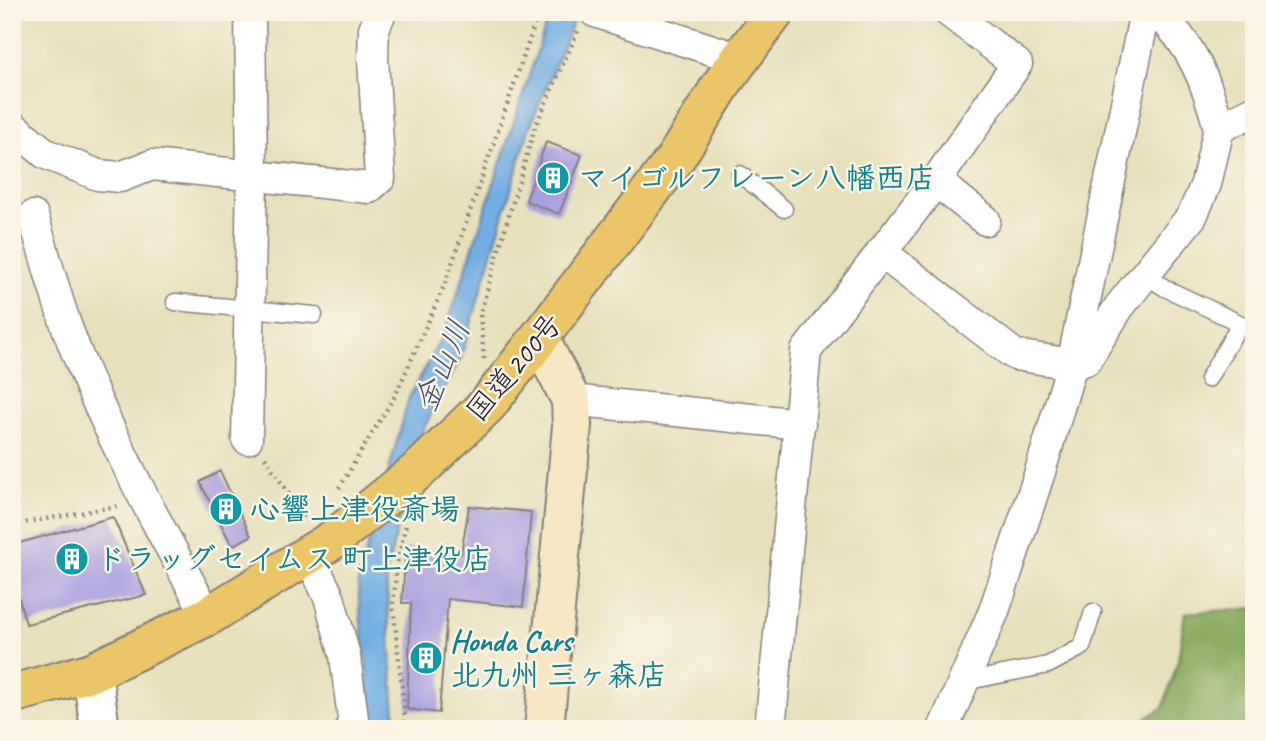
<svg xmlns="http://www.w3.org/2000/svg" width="1266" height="741" font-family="Caveat,'Klee One',sans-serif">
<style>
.forest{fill:#86a85c;stroke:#54654c;stroke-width:2}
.water{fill:#71aee3;stroke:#4a688f;stroke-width:2}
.building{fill:#a99ee0}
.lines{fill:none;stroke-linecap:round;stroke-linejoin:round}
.service-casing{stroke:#84817b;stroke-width:19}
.minor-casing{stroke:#84817b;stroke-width:33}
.tertiary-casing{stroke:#84817b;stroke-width:42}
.secondary-casing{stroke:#84817b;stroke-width:42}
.trunk-casing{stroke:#84817b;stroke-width:42}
.path{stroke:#84817b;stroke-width:4.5;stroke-dasharray:2 5;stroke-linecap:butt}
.service{stroke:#fff;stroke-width:16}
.minor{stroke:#fff;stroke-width:30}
.tertiary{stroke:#fff;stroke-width:38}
.secondary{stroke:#f7e8c3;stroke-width:38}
.trunk{stroke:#ebc669;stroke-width:38}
.labels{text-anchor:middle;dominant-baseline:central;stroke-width:5;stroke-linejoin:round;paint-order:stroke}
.culture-label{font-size:30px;font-weight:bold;fill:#0d838f;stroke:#fcf5e5;text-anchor:start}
.street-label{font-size:30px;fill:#22223b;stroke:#fcf5e5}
.water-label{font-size:32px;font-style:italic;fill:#3e5376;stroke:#fcf5e5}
</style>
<rect width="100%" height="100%" fill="#fcf5e5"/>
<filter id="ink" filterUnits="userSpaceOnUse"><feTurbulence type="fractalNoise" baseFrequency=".0143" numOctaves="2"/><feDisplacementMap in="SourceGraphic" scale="14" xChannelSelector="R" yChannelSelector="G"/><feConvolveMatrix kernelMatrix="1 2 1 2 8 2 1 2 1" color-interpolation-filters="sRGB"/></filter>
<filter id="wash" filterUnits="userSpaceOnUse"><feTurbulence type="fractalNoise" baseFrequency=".00686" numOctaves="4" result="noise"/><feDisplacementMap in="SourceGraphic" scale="28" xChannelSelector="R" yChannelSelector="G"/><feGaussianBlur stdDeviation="1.57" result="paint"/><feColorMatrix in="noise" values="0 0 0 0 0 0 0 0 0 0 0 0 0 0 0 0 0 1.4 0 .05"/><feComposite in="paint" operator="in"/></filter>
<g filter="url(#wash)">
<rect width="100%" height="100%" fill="#e7e0bb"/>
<polygon class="forest" points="1254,608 1254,729 1126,729 1163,708 1178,660 1185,613"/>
<polygon class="water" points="550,12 577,12 529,129 461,358 419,437 386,575 396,729 373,729 359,603 358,580 409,398 446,329"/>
<g id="blocks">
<g class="building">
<polygon points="546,142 582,155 559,214 526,201"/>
<polygon points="220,471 251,536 232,546 200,482"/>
<polygon points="469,506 531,512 523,607 448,599 439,713 407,709 411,603 402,603 406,548 461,554"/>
<polygon points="113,517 146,595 26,624 12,574 12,545"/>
</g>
</g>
</g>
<g filter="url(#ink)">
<use href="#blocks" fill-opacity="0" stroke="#84817b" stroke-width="2"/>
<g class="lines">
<defs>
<g id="service">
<polyline points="740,174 784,209"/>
<polyline points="1144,274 1165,288 1254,330"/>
<polyline points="175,302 314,315"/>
<polyline points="1208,379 1240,324"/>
<polyline points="964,682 1048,665 1082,647 1093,612"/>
</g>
<g id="minor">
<polyline points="595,12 740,59"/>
<path d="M1156,12C1192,43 1207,83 1219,128"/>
<polyline points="12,126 46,154 98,175 120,177 152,165 369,188 380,178 373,58 374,29 381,12"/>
<polyline points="936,181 985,220"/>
<path d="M33,216C45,255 55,295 69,333C106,432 157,524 208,616"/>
<polyline points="881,252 1015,355 1072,364 1086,360 1119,307 1192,216 1206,184 1219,128 1254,111"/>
<polyline points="571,400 800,424"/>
<polyline points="247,439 252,176 250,12"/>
<polyline points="309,556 329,597 345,656 354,726 350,729"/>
<polyline points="770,729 806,351 936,181 1017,64 949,12"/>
<polyline points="943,729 994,611 1039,475 1072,364 1145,12"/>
</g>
<polyline id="tertiary" points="92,672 100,729"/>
<polyline id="secondary" points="539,338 571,400 572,426 544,729"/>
<polyline id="trunk" points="12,694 92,672 208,616 331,541 420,469 487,405 539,338 673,162 725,79 775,12"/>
</defs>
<use href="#service" class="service-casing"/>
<use href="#minor" class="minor-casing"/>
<use href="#tertiary" class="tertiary-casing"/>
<use href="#secondary" class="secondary-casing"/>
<use href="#trunk" class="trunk-casing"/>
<g class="path">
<polyline points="484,359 480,314 535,127 578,31"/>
<polyline points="265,457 304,518"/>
<polyline points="339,488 396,394 445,284 539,12"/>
<polyline points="12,525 118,506"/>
<polyline points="404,729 405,717 393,605 397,563 406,525"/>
</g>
<use href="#service" class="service"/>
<use href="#minor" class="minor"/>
<use href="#tertiary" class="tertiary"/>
<use href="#secondary" class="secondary"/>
<use href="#trunk" class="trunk"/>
</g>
</g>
<defs>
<symbol id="building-disc" viewBox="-11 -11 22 22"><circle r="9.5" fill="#0f9aa8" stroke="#fcf5e5"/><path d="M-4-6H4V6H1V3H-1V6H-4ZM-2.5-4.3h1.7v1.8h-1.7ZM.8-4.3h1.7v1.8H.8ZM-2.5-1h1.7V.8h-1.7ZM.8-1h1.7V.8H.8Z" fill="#fff"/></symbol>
</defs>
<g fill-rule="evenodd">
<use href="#building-disc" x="534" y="159" width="38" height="38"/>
<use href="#building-disc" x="207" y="490" width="38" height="38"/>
<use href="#building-disc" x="53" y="540" width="38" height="38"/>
<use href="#building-disc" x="407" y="639" width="38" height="38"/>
</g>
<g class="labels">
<g class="culture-label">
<text x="578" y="178">マイゴルフレーン八幡西店</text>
<text x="250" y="509">心響上津役斎場</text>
<text x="96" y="559">ドラッグセイムス 町上津役店</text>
<text x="450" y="641">Honda Cars<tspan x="450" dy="34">北九州 三ヶ森店</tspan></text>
</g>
<g class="street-label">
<text transform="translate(514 367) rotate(-50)">国道200号</text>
</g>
<g class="water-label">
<text transform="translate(442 366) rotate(-67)">金山川</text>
</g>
</g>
<rect width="1266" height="741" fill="none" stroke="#fcf5e5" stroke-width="42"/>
</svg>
